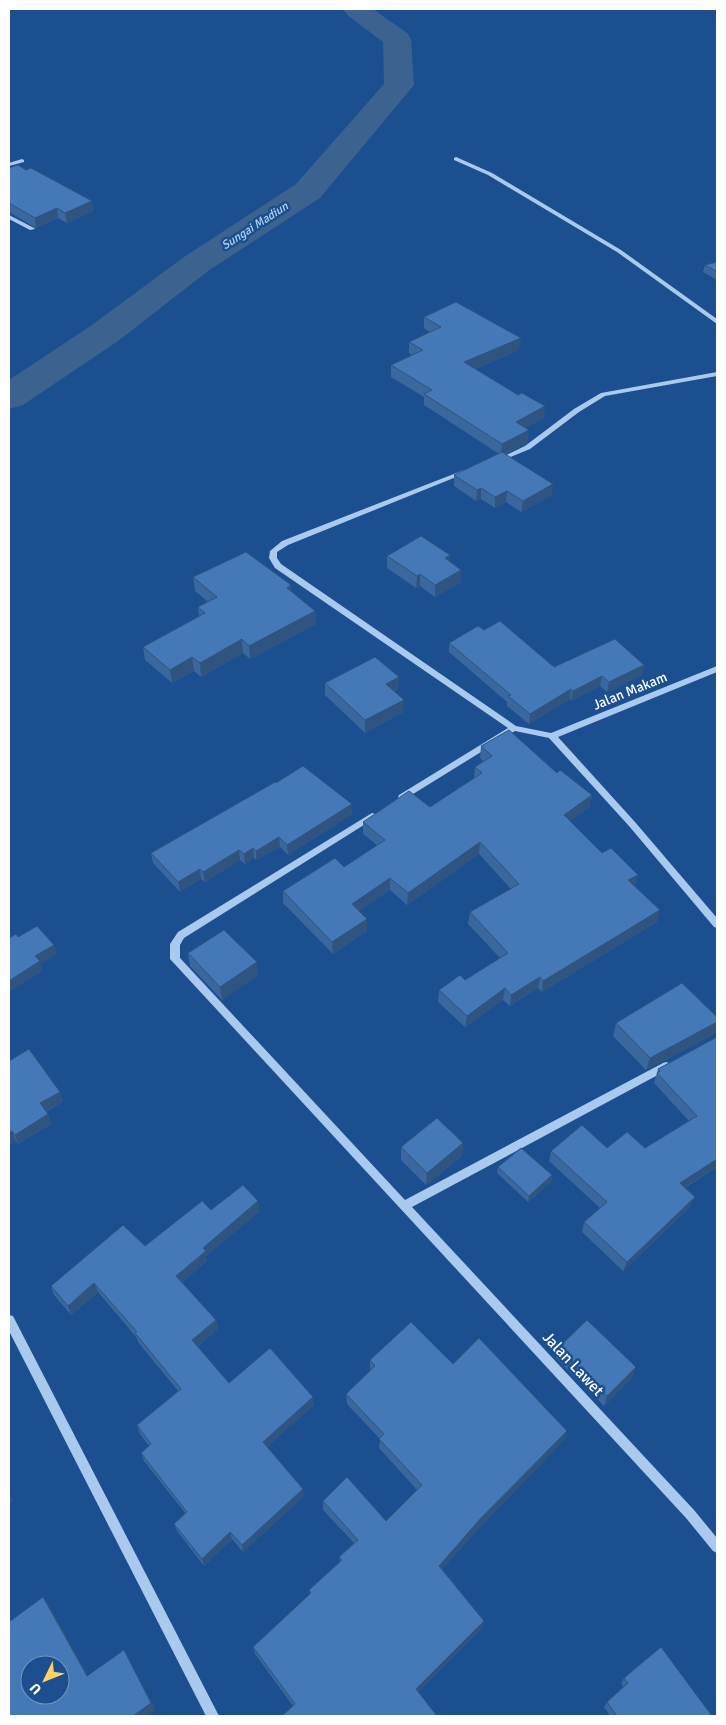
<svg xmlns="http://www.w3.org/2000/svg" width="726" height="1725" font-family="Signika,sans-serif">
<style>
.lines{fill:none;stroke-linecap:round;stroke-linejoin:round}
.river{fill:#3c6290;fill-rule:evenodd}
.minor{fill:#a9c9ee;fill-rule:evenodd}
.wall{fill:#3a679d}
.shaded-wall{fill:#305480}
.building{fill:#4478b7;stroke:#305480;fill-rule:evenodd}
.labels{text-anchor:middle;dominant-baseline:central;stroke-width:5;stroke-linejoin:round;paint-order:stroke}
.far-water-label{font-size:12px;font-style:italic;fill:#b5d3f5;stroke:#1b4f8f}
.street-label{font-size:14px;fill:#fff;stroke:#1b4f8f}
.near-street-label{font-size:16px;fill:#fff;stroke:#1b4f8f}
</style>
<rect width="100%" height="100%" fill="#1b4f8f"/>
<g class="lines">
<polygon class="river" points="343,9 373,9 407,33 411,39 414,85 409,91 320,198 208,271 118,341 23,405 9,409 9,380 92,325 184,257 296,184 384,84 383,42 347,15"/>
<g class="minor">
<polygon points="456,157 492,173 621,250 717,319 717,324 617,252 488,175 454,160 454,158"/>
<polygon points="22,159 24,160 24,162 9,166 9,163"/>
<polygon points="9,215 34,228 35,229 30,230 9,219"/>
<polygon points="717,372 717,376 605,396 579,412 530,449 501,461 497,461 496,460 525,446 574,409 601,393"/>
<polygon points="464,470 467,472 466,473 288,545 277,552 277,558 281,564 516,726 551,733 717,666 717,672 558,737 635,822 717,918 717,928 714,927 629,826 549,738 515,731 405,799 399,799 398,797 399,795 508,728 275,568 269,558 270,551 282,541"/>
<polygon points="372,813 375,814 376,816 375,818 184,938 180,945 180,958 405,1200 663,1063 666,1062 669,1063 671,1066 669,1069 412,1207 694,1510 717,1538 717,1553 713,1551 686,1518 170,959 170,944 178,932"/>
<polygon points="9,1315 13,1316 219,1716 206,1716 9,1331"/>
</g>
</g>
<g class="wall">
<polygon points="9,168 26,170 92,201 93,211 67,223 58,218 36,228 9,212"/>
<polygon points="717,262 717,280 703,272 705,265"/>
<polygon points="424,317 519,350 475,369 544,418 525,428 528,442 505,454 552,495 521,512 506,502 495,508 481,499 476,501 454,486 454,475 499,454 424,405 424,397 391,377 391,365 412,355 409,353 409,342 430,332 424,328"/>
<polygon points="387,556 461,570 461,582 435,597 420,586 416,588 387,568"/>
<polygon points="193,577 291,591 315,611 316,624 250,659 243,653 201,677 194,671 172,683 145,660 143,647 199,617 198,607 208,602 195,591"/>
<polygon points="484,630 554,667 642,675 607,692 600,686 571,701 570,699 529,724 507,706 507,702 449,652 449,643"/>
<polygon points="399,677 398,689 394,692 403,712 365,733 325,695 325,683"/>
<polygon points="481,746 557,773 592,795 590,807 570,821 635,887 657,922 542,992 538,988 510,1006 503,1000 465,1027 438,1002 439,990 465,980 500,958 468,924 470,912 511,889 479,854 407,905 390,890 359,911 367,919 367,931 333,954 283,903 283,891 344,867 377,845 363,834 363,822 430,807 474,778 475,767 484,762 480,758"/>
<polygon points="276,783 352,804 352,814 288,855 280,847 256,860 254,858 245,864 240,860 205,882 201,879 180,892 153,863 151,853"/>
<polygon points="188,953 258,975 222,1000 190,966"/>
<polygon points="616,1023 716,1033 646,1070 613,1036"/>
<polygon points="717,1037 717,1167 685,1188 691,1206 623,1271 582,1232 584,1222 600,1208 549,1161 551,1151 607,1148 645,1148 689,1121 654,1083 658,1069"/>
<polygon points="9,1061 60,1092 63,1101 46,1112 48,1114 51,1124 18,1144 16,1141 9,1145"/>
<polygon points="463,1143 462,1156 426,1185 401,1160 401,1147"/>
<polygon points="498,1167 552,1175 551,1182 528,1202 497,1173"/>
<polygon points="211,1210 260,1211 206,1256 207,1261 181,1283 216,1320 218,1329 197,1347 229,1383 314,1405 267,1447 304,1496 243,1552 232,1539 204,1566 177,1531 174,1524 185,1513 144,1461 141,1453 149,1446 140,1434 137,1425 178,1391 138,1342 136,1337 98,1292 71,1315 54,1295 51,1286 145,1246"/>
<polygon points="559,1347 636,1367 632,1377 604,1406 556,1358"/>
<polygon points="370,1360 453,1364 567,1431 564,1440 480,1527 442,1569 484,1621 482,1628 418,1692 293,1706 255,1654 253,1647 310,1594 309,1590 340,1562 339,1557 354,1543 323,1510 323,1501 386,1521 417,1490 379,1448 380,1439 347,1404 346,1394 370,1371"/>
<polygon points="624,1678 712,1716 610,1716 604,1707 607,1702 623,1687 621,1683"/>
</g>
<g class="shaded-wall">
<polygon points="92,201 93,211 67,223 65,213"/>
<polygon points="57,208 58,218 36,228 35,218"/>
<polygon points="521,338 519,350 463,374 464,362"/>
<polygon points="545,406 544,418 514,434 516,422"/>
<polygon points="529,430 528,442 501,455 502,444"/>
<polygon points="553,484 552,495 521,512 523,501"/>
<polygon points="481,488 481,499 476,501 477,490"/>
<polygon points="507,491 506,502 495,508 495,497"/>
<polygon points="450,555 450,567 445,558"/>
<polygon points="461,570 461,582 435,597 435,585"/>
<polygon points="420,574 420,586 416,588 417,576"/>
<polygon points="291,585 291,599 287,588"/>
<polygon points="315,611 316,624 250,659 249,646"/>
<polygon points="242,639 243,653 201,677 200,663"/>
<polygon points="192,657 194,671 172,683 170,670"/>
<polygon points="644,665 642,675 607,692 609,682"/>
<polygon points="602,676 600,686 571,701 573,691"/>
<polygon points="399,677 398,689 386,696 386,684"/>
<polygon points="571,689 570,699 529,724 530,714"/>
<polygon points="404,700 403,712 365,733 365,720"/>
<polygon points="592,795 590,807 562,827 564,815"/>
<polygon points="352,804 352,814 288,855 287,845"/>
<polygon points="279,837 280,847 256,860 256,851"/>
<polygon points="480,842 479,854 407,905 408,893"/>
<polygon points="253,848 254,858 245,864 244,854"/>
<polygon points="239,850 240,860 205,882 203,872"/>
<polygon points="200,869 201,879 180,892 178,882"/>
<polygon points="638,875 635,887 625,892 628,880"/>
<polygon points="390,878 390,890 352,916 352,904"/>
<polygon points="660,910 657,922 542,992 543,981"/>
<polygon points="367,919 367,931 333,954 332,942"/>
<polygon points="54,945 57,954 41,964 43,971 9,992 9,981 35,956"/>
<polygon points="257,962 258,975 222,1000 220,987"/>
<polygon points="540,977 538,988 510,1006 511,995"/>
<polygon points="505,988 503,1000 465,1027 467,1016"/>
<polygon points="717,1022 717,1030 716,1033 646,1070 650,1058"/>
<polygon points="60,1092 63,1101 43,1113 40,1103"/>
<polygon points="48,1114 51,1124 18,1144 15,1135"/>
<polygon points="12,1131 16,1141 9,1145 9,1133"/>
<polygon points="463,1143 462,1156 426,1185 427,1173"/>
<polygon points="717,1159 717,1167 676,1193 680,1183"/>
<polygon points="552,1175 551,1182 528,1202 529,1196"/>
<polygon points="695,1197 691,1206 623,1271 627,1262"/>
<polygon points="258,1201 260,1211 206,1256 207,1261 178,1285 176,1276 203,1248"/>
<polygon points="94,1283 98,1292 71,1315 68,1306"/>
<polygon points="216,1320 218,1329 194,1349 192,1340"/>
<polygon points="636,1367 632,1377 604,1406 607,1396"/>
<polygon points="313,1397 314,1405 264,1450 263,1442"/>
<polygon points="567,1431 564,1440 480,1527 438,1574 439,1566 481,1518"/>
<polygon points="303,1489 304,1496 243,1552 242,1545"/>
<polygon points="9,1492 13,1501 9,1503"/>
<polygon points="230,1532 232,1539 204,1566 202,1559"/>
<polygon points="43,1597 49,1605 92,1683 87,1676"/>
<polygon points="484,1621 482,1628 415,1695 416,1689"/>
<polygon points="124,1650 156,1710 147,1716 133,1716"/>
</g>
<g class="building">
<polygon points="18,165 26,170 31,168 92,201 65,213 57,208 35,218 9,203 9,168"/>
<polygon points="717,262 717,272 705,265"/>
<polygon points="456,302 521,338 464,362 518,395 522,393 545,406 516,422 529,430 502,444 424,394 432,390 391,365 423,350 409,342 441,327 424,317"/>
<polygon points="502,452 553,484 523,501 507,491 495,497 481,488 477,490 454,475"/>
<polygon points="421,536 450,555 445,558 461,570 435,585 420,574 417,576 387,556"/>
<polygon points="246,552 291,585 287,588 315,611 249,646 242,639 200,663 192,657 170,670 143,647 205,613 198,607 217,597 193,577"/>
<polygon points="500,621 554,667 615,639 644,665 609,682 602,676 573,691 571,689 530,714 508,696 511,695 449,643 478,626 484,630"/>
<polygon points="375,657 399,677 386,684 404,700 365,720 325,683"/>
<polygon points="509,730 557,773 560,770 592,795 564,815 602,853 611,848 638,875 628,880 660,910 543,981 540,977 511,995 505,988 467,1016 439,990 460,975 465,980 508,953 470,912 519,884 480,842 408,893 390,878 352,904 367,919 332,942 283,891 335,858 344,867 385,840 363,822 409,791 430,807 482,773 475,767 492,756 481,746"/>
<polygon points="303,766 352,804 287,845 279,837 256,851 253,848 244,854 239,850 203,872 200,869 178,882 151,853 275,782 276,783"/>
<polygon points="37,926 54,945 35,956 40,961 9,981 9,938 16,934 18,937"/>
<polygon points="224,930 257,962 220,987 188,953"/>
<polygon points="682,983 717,1017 717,1022 650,1058 616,1023"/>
<polygon points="717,1037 717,1159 680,1183 695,1197 627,1262 584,1222 607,1202 551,1151 582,1125 607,1148 627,1132 645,1148 697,1116 657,1073 660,1071 658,1069"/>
<polygon points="29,1049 60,1092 40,1103 48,1114 15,1135 12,1131 9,1133 9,1061"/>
<polygon points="437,1118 463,1143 427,1173 401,1147"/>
<polygon points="521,1148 552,1175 529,1196 498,1167"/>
<polygon points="243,1185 258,1201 203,1248 206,1251 176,1276 216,1320 192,1340 229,1383 270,1348 313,1397 263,1442 303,1489 242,1545 230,1532 202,1559 174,1524 187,1512 141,1453 151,1444 137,1425 181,1389 135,1333 137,1332 94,1283 68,1306 51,1286 123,1225 145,1246 202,1201 211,1210"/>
<polygon points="587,1320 636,1367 607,1396 559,1347"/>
<polygon points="411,1322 453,1364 479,1338 567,1431 481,1518 439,1566 484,1621 416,1689 437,1716 282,1716 295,1704 253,1647 311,1593 309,1590 342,1560 339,1557 358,1540 323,1501 347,1477 386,1521 422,1485 379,1439 384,1434 346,1394 375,1366 370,1360"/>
<path d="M43,1597L87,1676L124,1650L151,1703L133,1716H9V1622ZM30,1665H60V1695H30Z"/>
<polygon points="661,1647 712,1716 617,1716 607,1702 628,1683 624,1678"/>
</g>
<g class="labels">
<g class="far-water-label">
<text transform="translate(255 226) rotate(-33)">Sungai Madiun</text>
</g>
<g class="street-label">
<text transform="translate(630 691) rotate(-22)">Jalan Makam</text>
</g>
<g class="near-street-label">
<text transform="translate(573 1364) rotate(47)">Jalan Lawet</text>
</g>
</g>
<rect width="726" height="1725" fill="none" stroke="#ffffff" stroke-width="20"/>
<g transform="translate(45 1680) rotate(227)"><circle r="24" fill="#1b4f8f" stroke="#7695bc"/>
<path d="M0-4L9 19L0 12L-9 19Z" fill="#ffd166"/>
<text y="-8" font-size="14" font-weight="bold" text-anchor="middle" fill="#ffffff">U</text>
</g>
</svg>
